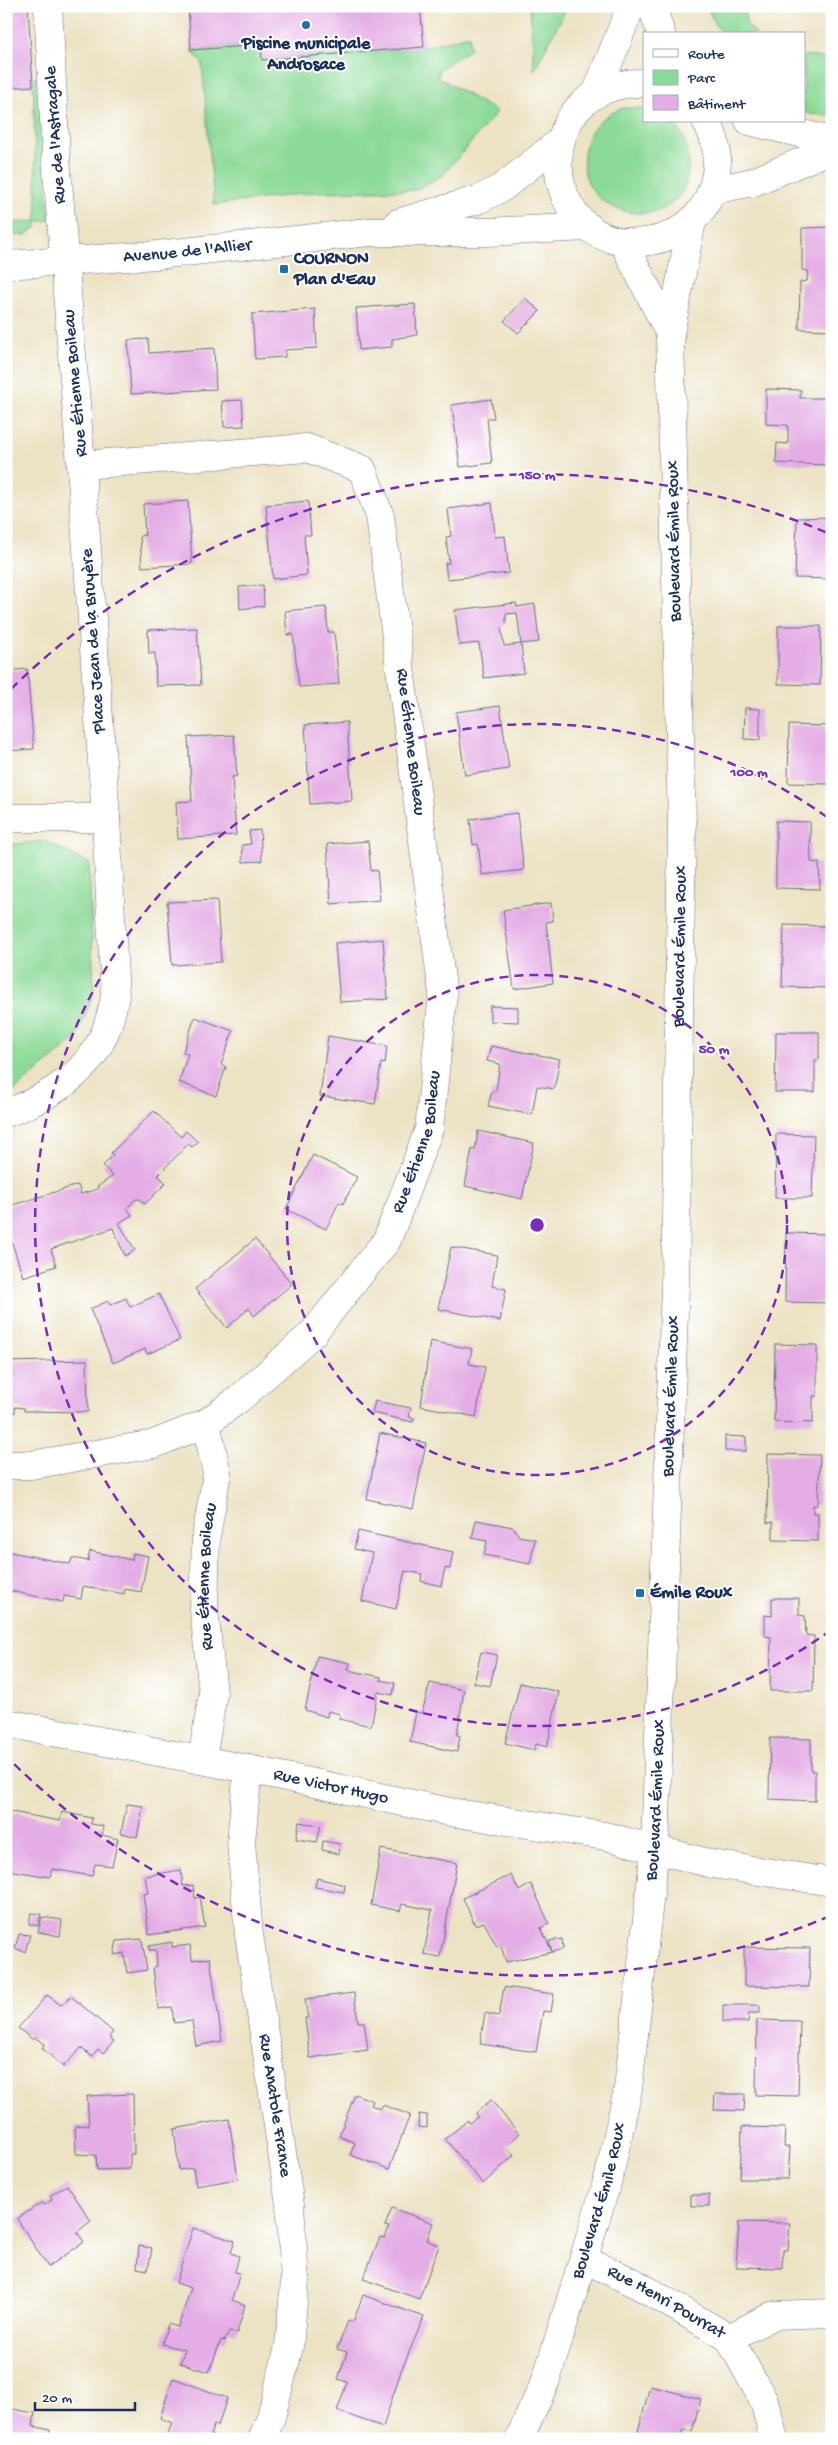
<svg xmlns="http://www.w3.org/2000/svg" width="838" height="2445" font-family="'Gochi Hand',sans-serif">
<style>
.green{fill:#8cda98;stroke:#54847b}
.building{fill:#e4ade5;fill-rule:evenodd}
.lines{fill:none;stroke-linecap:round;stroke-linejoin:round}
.street-casing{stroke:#646e82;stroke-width:29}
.secondary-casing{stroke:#646e82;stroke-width:29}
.street{stroke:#fff;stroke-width:28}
.secondary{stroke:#fff;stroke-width:28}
.ring{fill:none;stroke:#7b2cbf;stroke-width:2.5;stroke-dasharray:9 6}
.poi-dot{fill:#1f6fb2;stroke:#fff;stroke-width:2}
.labels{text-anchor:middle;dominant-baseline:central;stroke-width:4;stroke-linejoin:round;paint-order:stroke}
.poi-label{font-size:18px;font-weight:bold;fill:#1b2f5e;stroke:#fff;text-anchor:start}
.street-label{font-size:18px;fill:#1b2f5e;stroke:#fff}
.centre{fill:#7b2cbf;stroke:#fff;stroke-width:2.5}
.ring-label{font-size:15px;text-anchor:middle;font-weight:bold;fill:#7b2cbf;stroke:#fff;stroke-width:4;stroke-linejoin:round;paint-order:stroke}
</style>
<rect width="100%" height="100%" fill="#fff"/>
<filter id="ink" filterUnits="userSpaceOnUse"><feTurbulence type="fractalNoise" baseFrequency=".02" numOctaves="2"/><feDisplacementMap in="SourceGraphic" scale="10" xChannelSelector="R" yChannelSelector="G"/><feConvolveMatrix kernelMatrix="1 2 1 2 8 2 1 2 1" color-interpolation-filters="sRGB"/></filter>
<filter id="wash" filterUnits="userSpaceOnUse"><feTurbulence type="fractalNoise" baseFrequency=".0096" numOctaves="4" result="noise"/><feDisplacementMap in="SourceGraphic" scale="20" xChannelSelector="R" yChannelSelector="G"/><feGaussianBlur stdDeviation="1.12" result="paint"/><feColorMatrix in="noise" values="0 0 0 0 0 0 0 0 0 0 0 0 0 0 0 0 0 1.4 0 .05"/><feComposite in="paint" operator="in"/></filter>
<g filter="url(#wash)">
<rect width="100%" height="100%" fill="#ece3c4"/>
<g class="green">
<polygon points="530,6 568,6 534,70"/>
<polygon points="707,6 743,6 747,25 757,34 723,34 714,23"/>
<polygon points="469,35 470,49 440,69 438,77 497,112 443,175 415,190 316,192 214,205 202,63 191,50 261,45 263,60 424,47"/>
<polygon points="804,55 827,59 828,116 804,113"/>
<polygon points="41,77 49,220 37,222 37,227 25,235 6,236 6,223 37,221 33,78"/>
<path d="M623,108H644V121H671C686,133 690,155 688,173C680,238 570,220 585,148C589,127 604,115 623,108Z"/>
<polygon points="45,841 89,863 94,992 76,1039 14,1091 6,1092 6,845"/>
</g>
<g id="blocks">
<g class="building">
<polygon points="6,6 28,6 33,86 6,88"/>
<polygon points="188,6 420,6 424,47 262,60 261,45 191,50"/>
<polygon points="832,227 832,330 799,329 800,282 807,281 808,271 802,270 802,228"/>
<polygon points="525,298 540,311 518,333 504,321"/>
<polygon points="415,304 417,335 392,339 392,347 359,350 356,308"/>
<polygon points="315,309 317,348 285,350 285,357 255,359 252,314"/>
<polygon points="148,339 149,353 214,348 216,389 131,394 128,340"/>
<polygon points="825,360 832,360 832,425 828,425 826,465 776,463 777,443 788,444 788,425 766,424 766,389 801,390 800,398 826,398"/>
<polygon points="491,399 494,418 487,418 492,463 460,467 452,405"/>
<polygon points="242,400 244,426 224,427 222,401"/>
<polygon points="188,501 192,564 142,567 140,536 145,535 143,504"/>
<polygon points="308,501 311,535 304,535 307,575 273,579 266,505"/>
<polygon points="492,503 495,537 505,536 509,573 447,579 445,563 449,563 446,537 451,536 448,509"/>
<polygon points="832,517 832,579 795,578 797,518"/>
<polygon points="263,585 264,606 240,609 239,587"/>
<path d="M516,603L517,607L535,604L539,642L521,644L524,673L484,678L479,643L459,645L455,610ZM517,613L521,644L504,646L501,628L506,623V614Z"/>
<polygon points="326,607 328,632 334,632 339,684 299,687 293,634 287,635 285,611"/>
<polygon points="778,626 821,626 820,685 778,684"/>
<polygon points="197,628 201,685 156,686 155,653 149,654 148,630"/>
<polygon points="27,669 34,749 6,751 6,671"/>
<polygon points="500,706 509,769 465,775 456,712"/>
<polygon points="745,708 760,709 760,740 744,739"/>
<polygon points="347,722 352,801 310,804 305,725"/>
<polygon points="789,725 832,726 830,784 788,783"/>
<polygon points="234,735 237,776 232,777 236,835 178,839 176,802 192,801 188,737"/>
<polygon points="517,813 524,870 482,875 478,844 473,845 470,819"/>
<polygon points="776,821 810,822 811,862 819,863 820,889 776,888"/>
<polygon points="260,830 262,861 243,862 242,845 251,844 249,831"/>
<polygon points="368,841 371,871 377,870 380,900 331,904 327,844"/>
<polygon points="217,900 221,962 172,965 167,902"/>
<polygon points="551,903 553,921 546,922 553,983 514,989 503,910"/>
<polygon points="784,925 826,926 825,957 832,957 831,988 782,987"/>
<polygon points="383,939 388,999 340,1002 335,943"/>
<polygon points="490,1006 518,1007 518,1022 490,1021"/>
<polygon points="195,1017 233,1031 221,1065 226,1067 216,1096 179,1082 188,1054 183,1052"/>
<polygon points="776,1032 819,1032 819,1060 815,1060 815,1092 775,1092"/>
<polygon points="328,1036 387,1046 385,1064 381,1063 375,1104 320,1096"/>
<polygon points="491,1046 560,1059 554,1089 537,1086 532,1115 488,1106 492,1091 496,1091 500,1064 487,1061"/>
<polygon points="154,1111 181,1137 186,1131 198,1142 192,1147 188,1144 158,1175 166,1183 145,1204 139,1199 136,1199 127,1208 132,1215 119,1223 135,1250 125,1256 113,1228 51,1249 56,1266 23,1277 6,1224 6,1207 78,1185 81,1194 98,1189 97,1187 113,1176 103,1166 113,1155 111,1153"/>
<polygon points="478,1131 534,1143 522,1199 465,1186 472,1149 475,1150"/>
<polygon points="776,1134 814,1135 812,1198 775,1198"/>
<polygon points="313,1155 357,1177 343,1204 339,1202 326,1229 286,1209"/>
<polygon points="786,1233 831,1234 830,1303 785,1302"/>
<polygon points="255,1239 292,1284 254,1316 249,1308 227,1328 195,1289"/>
<polygon points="451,1247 497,1255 492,1286 506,1289 500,1321 438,1309"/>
<polygon points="159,1294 180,1340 147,1354 145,1349 113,1363 90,1309 108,1301 110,1305 126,1298 130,1307"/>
<polygon points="430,1341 472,1349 469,1364 485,1367 476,1417 421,1406"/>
<polygon points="775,1344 817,1345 817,1396 813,1396 813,1423 774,1422"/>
<polygon points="87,1360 88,1412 24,1411 24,1408 15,1407 15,1413 6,1413 6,1362"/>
<polygon points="375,1401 411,1408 409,1417 414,1418 413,1422 372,1413"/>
<polygon points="380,1433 426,1443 413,1509 367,1499"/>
<polygon points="725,1436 746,1437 746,1451 725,1451"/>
<polygon points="768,1454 820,1455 818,1505 813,1505 813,1513 818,1513 818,1541 773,1540 773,1522 767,1523"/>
<polygon points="476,1520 513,1527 519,1536 535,1539 530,1564 484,1555 487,1541 472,1538"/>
<polygon points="358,1531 453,1552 450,1569 445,1568 441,1586 421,1581 422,1574 405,1571 396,1609 362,1601 372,1553 354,1549"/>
<polygon points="6,1551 70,1564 72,1558 88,1561 90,1551 132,1560 133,1553 148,1556 141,1592 125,1589 124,1594 83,1586 81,1599 64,1596 63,1602 6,1590"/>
<polygon points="772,1598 799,1598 799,1615 805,1616 806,1635 814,1636 813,1691 770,1691 771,1637 765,1636 765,1615 772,1616"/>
<polygon points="481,1652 497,1655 490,1686 474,1683"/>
<polygon points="317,1656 350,1663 348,1670 381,1677 380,1680 395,1683 393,1695 378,1692 371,1726 339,1719 340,1714 328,1711 327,1717 305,1710"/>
<polygon points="430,1683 464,1690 457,1735 460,1736 457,1752 410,1742 416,1712 422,1713"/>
<polygon points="520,1683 559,1692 547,1747 536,1744 534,1750 505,1743"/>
<polygon points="770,1738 811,1739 811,1771 815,1771 815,1801 769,1799"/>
<polygon points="127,1804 143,1806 137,1837 121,1833"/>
<polygon points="6,1811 60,1821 62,1812 92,1818 91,1824 103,1826 102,1835 118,1839 112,1866 95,1864 92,1876 52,1869 50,1877 8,1870 9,1868 6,1867"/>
<polygon points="299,1822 321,1826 317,1842 296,1839"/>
<polygon points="323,1841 340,1844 339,1854 322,1850"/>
<polygon points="381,1849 457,1863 440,1957 424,1954 432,1910 402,1904 400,1911 371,1905"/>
<polygon points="181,1870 183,1886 193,1885 195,1898 200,1897 205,1927 149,1935 143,1894 148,1893 145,1876"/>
<polygon points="511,1875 519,1891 531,1884 549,1923 541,1928 552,1952 549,1941 562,1939 563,1949 552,1952 506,1962 501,1946 497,1947 484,1922 475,1925 463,1898"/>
<polygon points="317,1878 345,1885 344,1892 315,1887"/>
<polygon points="31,1913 41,1914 38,1926 29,1924"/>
<polygon points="42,1917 62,1920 60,1936 38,1932"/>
<polygon points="19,1934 30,1935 25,1952 15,1948"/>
<polygon points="142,1939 147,1970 127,1973 124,1953 114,1955 117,1941"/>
<polygon points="172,1942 172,1947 190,1945 192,1960 210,1958 222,2041 196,2046 192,2021 174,2023 172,2007 158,2009 153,1967 157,1966 156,1950 149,1950 149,1946"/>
<polygon points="744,1947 810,1948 809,1987 744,1986"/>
<polygon points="504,1987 554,1994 551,2012 543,2011 536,2052 480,2044 485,2013 499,2016"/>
<polygon points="354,1993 358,2022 364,2022 368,2050 310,2058 305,2018 308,2018 305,1999"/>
<polygon points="47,1995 61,2005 71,1996 113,2032 109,2037 114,2041 103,2053 98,2049 92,2057 81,2048 63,2067 42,2048 45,2044 35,2038 33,2040 18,2028"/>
<polygon points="723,2005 760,2005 760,2013 749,2013 748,2022 723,2022"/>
<polygon points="757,2020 800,2021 798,2096 756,2095"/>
<polygon points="133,2094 134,2154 130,2154 130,2169 97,2170 96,2155 76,2154 75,2126 89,2125 87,2096"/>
<polygon points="355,2094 373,2101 371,2105 380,2109 383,2105 410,2115 389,2169 350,2155 355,2143 339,2136"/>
<polygon points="715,2094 745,2094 744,2111 714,2110"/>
<polygon points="491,2100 519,2134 506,2146 514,2155 483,2184 445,2139 468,2120 469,2123 478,2117 476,2113"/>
<polygon points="419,2114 427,2115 427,2128 418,2127"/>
<polygon points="229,2119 238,2179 196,2186 193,2168 179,2170 174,2129"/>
<polygon points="742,2127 785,2128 784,2147 790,2147 788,2179 740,2179"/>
<polygon points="67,2185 91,2221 77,2232 84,2242 48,2267 17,2219 42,2202 44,2205 52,2200 50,2196"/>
<rect x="691" y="2195" width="18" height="11"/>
<polygon points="392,2208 433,2223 427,2240 439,2246 419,2299 363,2279 380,2237 385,2238 389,2227 385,2226"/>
<polygon points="739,2222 790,2223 788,2250 783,2250 782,2268 736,2267"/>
<polygon points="193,2228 235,2241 231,2253 239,2256 235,2272 240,2273 232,2300 245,2305 237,2333 229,2331 225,2341 221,2340 209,2372 180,2363 185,2350 162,2344 168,2324 178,2327 191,2288 176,2283"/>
<polygon points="139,2246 152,2248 148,2270 137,2268"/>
<polygon points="363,2295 424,2317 401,2371 383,2427 337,2411 347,2382 338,2379 347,2352 337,2349 348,2321 353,2322"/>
<polygon points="173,2378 227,2398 218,2426 214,2425 210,2435 213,2436 212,2439 166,2439 172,2423 160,2418"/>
<polygon points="650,2386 701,2399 692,2431 684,2430 681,2439 636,2439"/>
<polygon points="6,2408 35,2413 33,2426 50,2430 48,2439 6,2439"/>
</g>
</g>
</g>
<g filter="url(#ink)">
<use href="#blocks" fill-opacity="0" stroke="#646e82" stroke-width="1"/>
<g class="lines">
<defs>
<g id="street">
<polyline points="749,121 832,141"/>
<polyline points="713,190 753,182 832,149"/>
<polyline points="398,223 480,199 503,187 559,142"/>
<path id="s1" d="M6,265L157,255L369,232H488L589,227"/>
<polyline points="6,818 106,818"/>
<path d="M6,1113C39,1102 79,1079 97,1048C107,1032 111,1015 115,997L106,818L81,465"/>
<path id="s2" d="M6,1465H31L154,1444L206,1423L239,1399L313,1333L387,1240L429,1129L443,994L380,516L362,469L307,448L81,465L56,157L48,6"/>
<path id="s3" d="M6,1723L248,1769L450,1812L605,1836L712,1864L832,1882"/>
<path id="s4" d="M202,1760L213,1693L204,1610L206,1537L217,1473L206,1423"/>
<path id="s5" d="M248,1769L241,1842L249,1935L290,2205L295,2280L289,2347L271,2417L262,2439"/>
<path id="s6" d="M585,2259L640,2286L729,2338L764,2401L774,2439"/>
<polyline points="729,2338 774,2315 832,2313"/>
</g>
<g id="secondary">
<polyline points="652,6 661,34"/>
<path d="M644,83C521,81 537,260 651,241C675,237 696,222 707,201C720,176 721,145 706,121"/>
<polyline points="596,94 631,6"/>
<polyline points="623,242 670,334"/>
<path id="s7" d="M519,2439L546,2380L609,2176L628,2089L655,1848L675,1285L682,824L670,334L692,221"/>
</g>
</defs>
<use href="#street" class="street-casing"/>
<use href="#secondary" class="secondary-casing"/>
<use href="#street" class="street"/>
<use href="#secondary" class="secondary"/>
</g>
</g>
<g class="ring">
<circle cx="537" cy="1225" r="250"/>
<path d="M831 1630A501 501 0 1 1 831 820"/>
<path d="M830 1916A751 751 0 0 1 11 1761M11 689A751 751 0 0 1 830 534"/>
</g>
<g class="poi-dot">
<circle cx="306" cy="25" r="5"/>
<rect x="279" y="264" width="10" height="10" rx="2.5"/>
<rect x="635" y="1588" width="10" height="10" rx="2.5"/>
</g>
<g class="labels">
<g class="poi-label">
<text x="306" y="44" text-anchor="middle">Piscine municipale<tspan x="306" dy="21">Androsace</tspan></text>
<text x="294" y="259">COURNON<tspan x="294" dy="21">Plan d'Eau</tspan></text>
<text x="650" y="1593">Émile Roux</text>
</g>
<g class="street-label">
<text transform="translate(56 135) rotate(-94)">Rue de l'Astragale</text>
<text stroke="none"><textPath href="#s1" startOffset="182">Avenue de l'Allier</textPath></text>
<text transform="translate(76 383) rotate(-95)">Rue Étienne Boileau</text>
<text transform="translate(675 541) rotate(-91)">Boulevard Émile Roux</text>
<text transform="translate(94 641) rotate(-94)">Place Jean de la Bruyère</text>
<text transform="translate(410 742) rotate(83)">Rue Étienne Boileau</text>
<text stroke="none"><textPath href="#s7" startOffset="1512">Boulevard Émile Roux</textPath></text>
<text stroke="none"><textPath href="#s2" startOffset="568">Rue Étienne Boileau</textPath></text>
<text stroke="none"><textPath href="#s7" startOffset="1062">Boulevard Émile Roux</textPath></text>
<text stroke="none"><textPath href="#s4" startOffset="185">Rue Étienne Boileau</textPath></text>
<text stroke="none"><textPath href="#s3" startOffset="331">Rue Victor Hugo</textPath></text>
<text stroke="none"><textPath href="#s7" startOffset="658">Boulevard Émile Roux</textPath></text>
<text stroke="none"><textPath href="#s5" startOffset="339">Rue Anatole France</textPath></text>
<text stroke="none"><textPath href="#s7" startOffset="252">Boulevard Émile Roux</textPath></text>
<text stroke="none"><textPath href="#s6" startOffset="92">Rue Henri Pourrat</textPath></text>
</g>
</g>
<circle cx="537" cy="1225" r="8" class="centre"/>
<g class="ring-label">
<text x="537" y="479">150 m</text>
<text x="749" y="776">100 m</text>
<text x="714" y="1053">50 m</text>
</g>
<rect width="838" height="2445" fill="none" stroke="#fff" stroke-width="25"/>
<rect x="643" y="32" width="162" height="90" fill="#ffffff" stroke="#a4acbf"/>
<rect x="653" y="49" width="25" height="8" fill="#ffffff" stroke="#a4acbf"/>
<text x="688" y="58" font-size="15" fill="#1b2f5e">Route</text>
<rect x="653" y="70" width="25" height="15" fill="#8cda98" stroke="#a4acbf"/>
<text x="688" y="82" font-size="15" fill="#1b2f5e">Parc</text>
<rect x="653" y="95" width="25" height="15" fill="#e4ade5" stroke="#a4acbf"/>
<text x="688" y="108" font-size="15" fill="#1b2f5e">Bâtiment</text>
<path d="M35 2402v8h100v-8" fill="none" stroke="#1b2f5e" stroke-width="2.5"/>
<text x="42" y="2402" font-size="15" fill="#1b2f5e" stroke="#ffffff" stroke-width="4" paint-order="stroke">20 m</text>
</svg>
